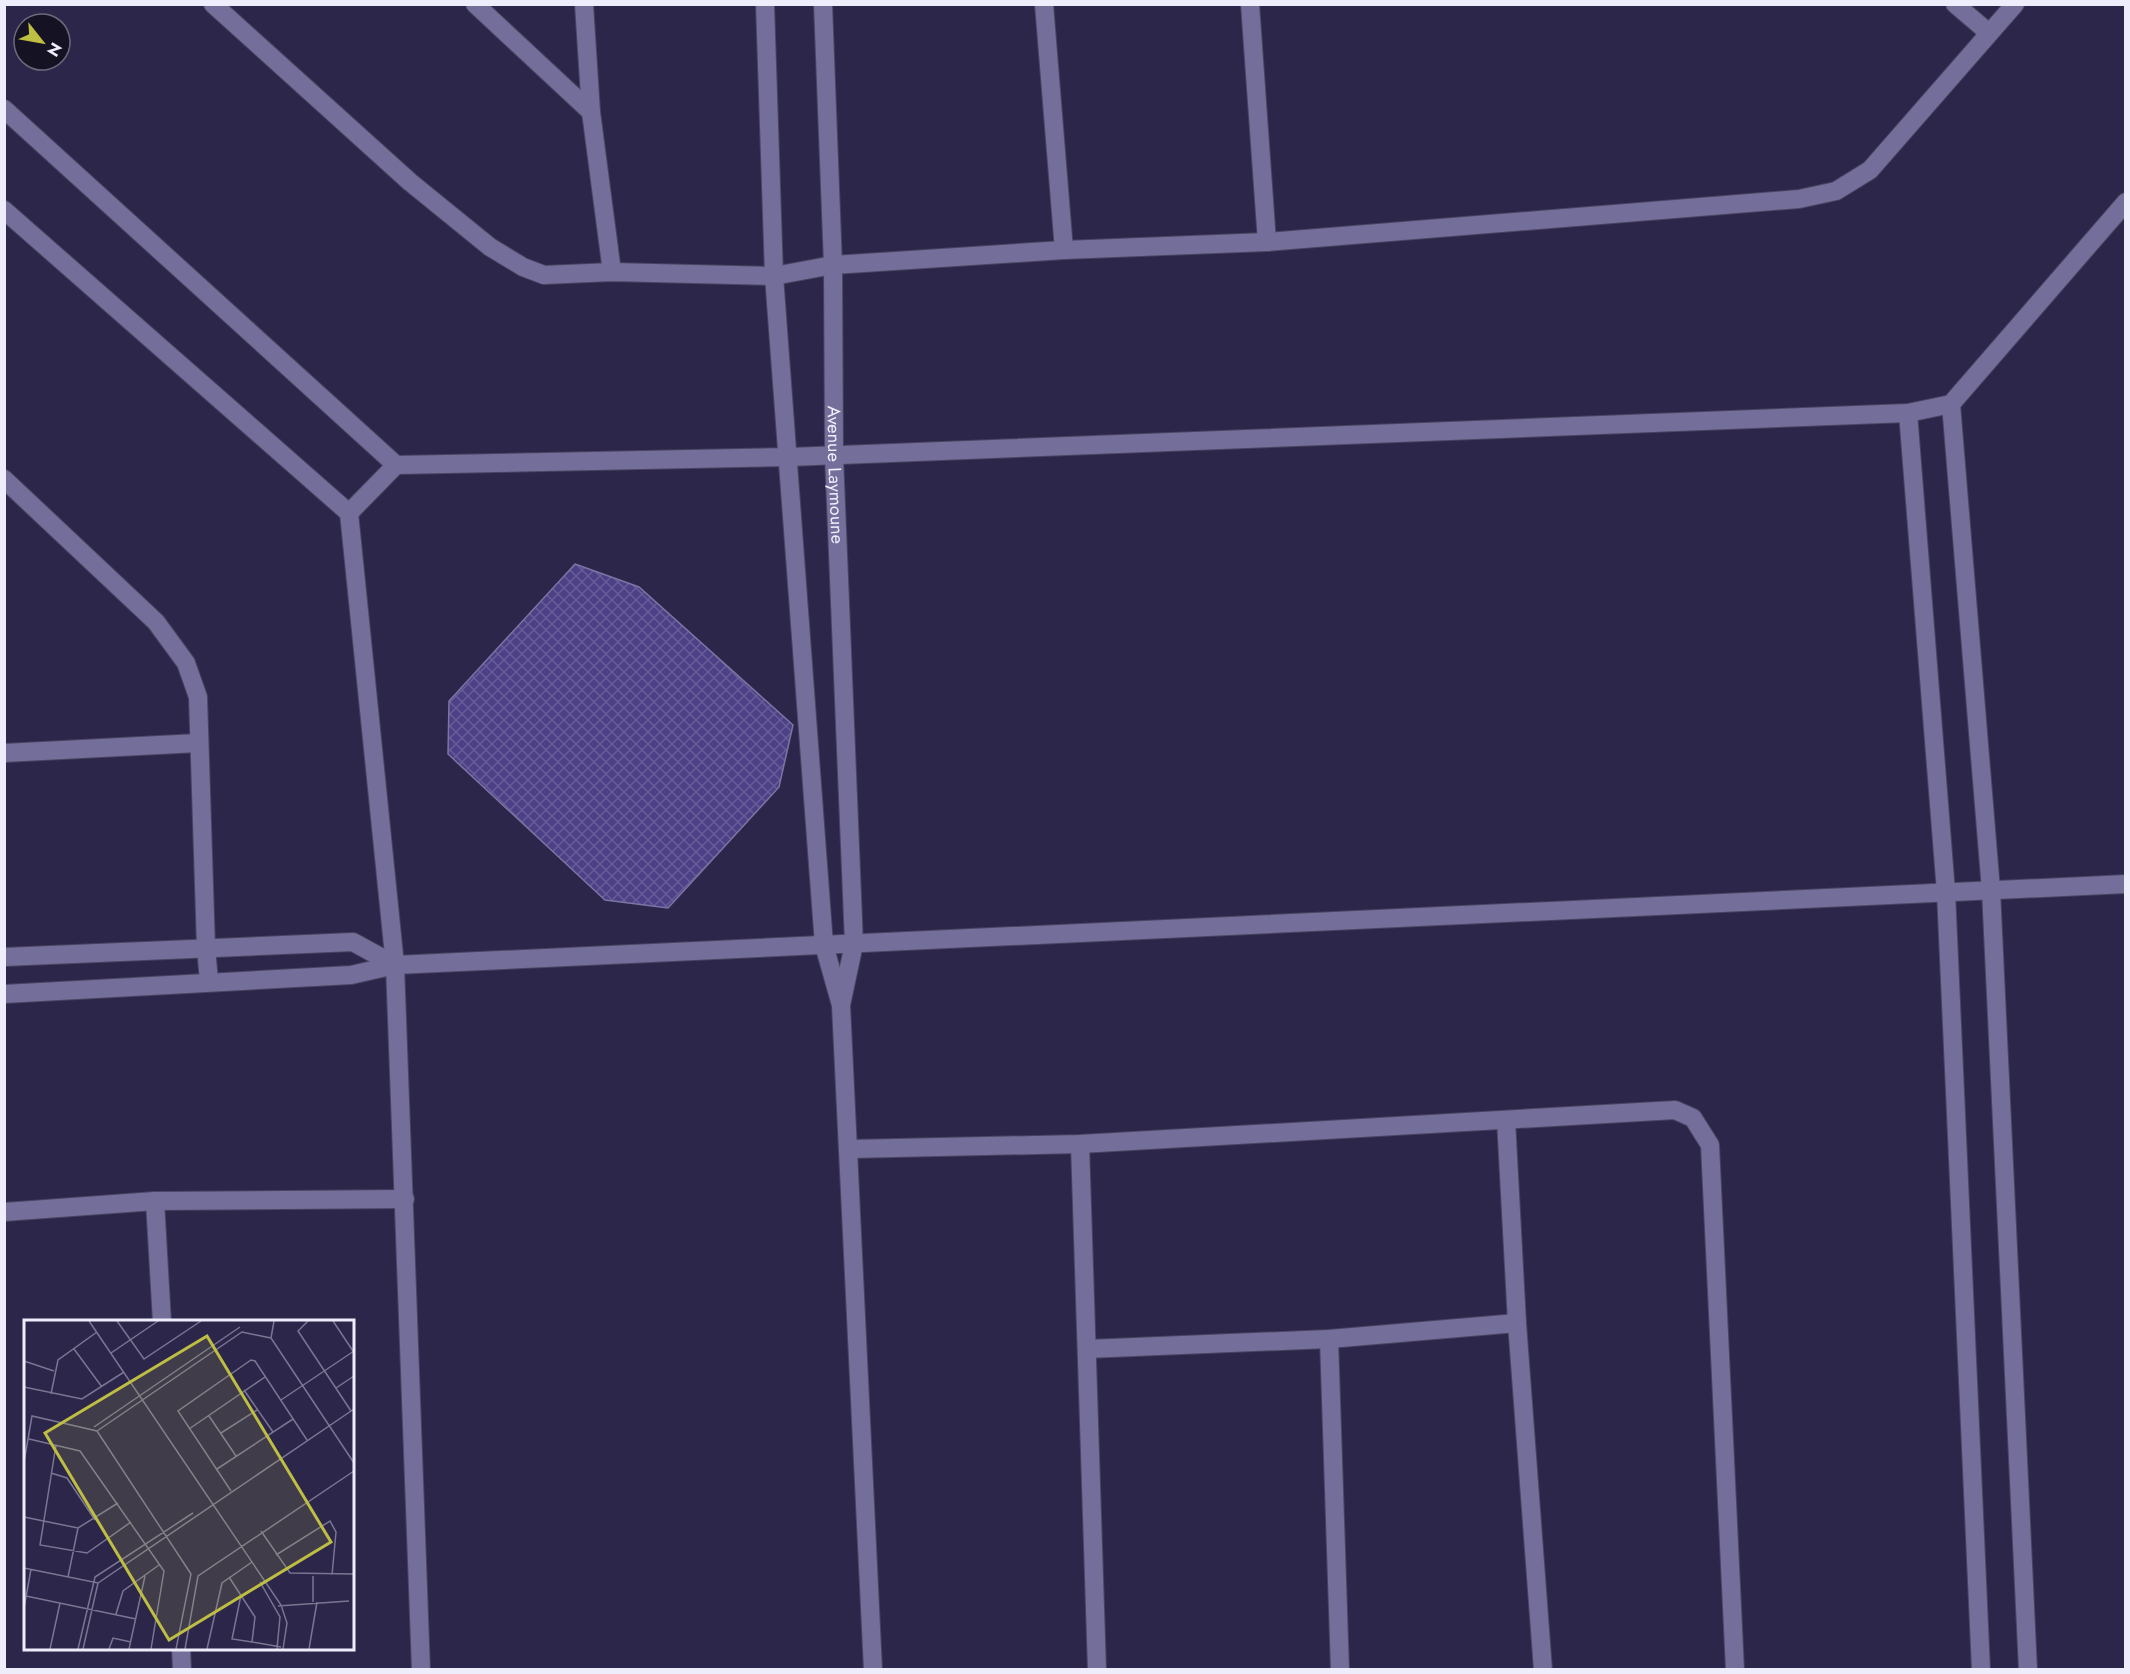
<svg xmlns="http://www.w3.org/2000/svg" width="2130" height="1674" font-family="Jost,sans-serif">
<style>
.building{fill:url(#building-cross-hatch);stroke:#7b75a2;stroke-width:1.5}
.lines{fill:none;stroke-linecap:round;stroke-linejoin:round}
.minor-casing{stroke:#4a4361;stroke-width:20}
.minor{stroke:#746f9a;stroke-width:18}
.labels{text-anchor:middle;dominant-baseline:central;stroke-width:5;stroke-linejoin:round;paint-order:stroke}
.street-label{font-size:18px;fill:#eeedfc;stroke:#151223}
.inset-road{fill:none;stroke:#7a7692;stroke-width:1.5}
.view{fill:#bebf42;fill-opacity:0.15;stroke:#bebf42;stroke-width:3}
.inset-edge{fill:none;stroke:#eeedfc;stroke-width:3}
</style>
<defs>
<pattern id="building-cross-hatch" width="8" height="8" patternUnits="userSpaceOnUse" patternTransform="scale(1.5)"><rect width="8" height="8" fill="#4e4087"/><path d="M0 0l8 8M0 8l8-8" fill="none" stroke="#685c99"/></pattern>
</defs>
<rect width="100%" height="100%" fill="#2c264b"/>
<polygon class="building" points="575,564 639,587 793,725 779,787 668,908 605,900 448,754 449,701"/>
<g class="lines">
<defs>
<g id="minor">
<polyline points="213,4 410,182 490,247 523,267 544,275 612,272 774,276 833,265 1064,250 1267,242 1799,199 1836,191 1870,170 2015,4"/>
<polyline points="475,4 591,112"/>
<polyline points="584,4 591,112 612,272"/>
<polyline points="765,4 774,276 824,945 841,1005 873,1670"/>
<path id="s1" d="M823,4L833,265L834,456L854,944L841,1005"/>
<polyline points="1044,4 1064,250"/>
<polyline points="1250,4 1267,242"/>
<polyline points="1955,4 1989,33"/>
<polyline points="4,109 396,465 790,457 1908,413 1951,404 2126,202"/>
<polyline points="4,210 349,513 395,965 421,1670"/>
<polyline points="1951,404 1991,890 2028,1670"/>
<polyline points="1908,413 1946,892 1981,1670"/>
<polyline points="4,479 156,622 186,663 198,697 206,948 209,981"/>
<polyline points="349,513 396,465"/>
<polyline points="4,753 198,743"/>
<polyline points="4,957 353,942 395,965"/>
<polyline points="4,994 351,975 395,965 2126,884"/>
<polyline points="1506,1120 1517,1323 1543,1670"/>
<polyline points="1080,1144 1097,1670"/>
<polyline points="850,1149 1080,1144 1675,1110 1693,1118 1710,1145 1735,1670"/>
<polyline points="155,1201 162,1322"/>
<polyline points="4,1212 155,1201 405,1199"/>
<polyline points="1329,1339 1340,1670"/>
<polyline points="1087,1349 1329,1339 1517,1323"/>
<polyline points="181,1648 182,1670"/>
</g>
</defs>
<use href="#minor" class="minor-casing"/>
<use href="#minor" class="minor"/>
</g>
<g class="labels">
<g class="street-label">
<text stroke="none"><textPath href="#s1" startOffset="471">Avenue Laymoune</textPath></text>
</g>
</g>
<g transform="translate(24 1320)">
<rect width="330" height="330" fill="#2c264b"/>
<path class="inset-road" d="M65,1L257,285L263,303L259,329M93,1L120,39L177,1M284,1L274,11L327,91M309,1L329,31M247,18L330,143M50,29L78,67M87,33L134,1M0,41L30,51M0,67L58,79L100,52M312,68L330,56M220,70L249,112M27,74L34,40L73,12M257,80L330,31M185,96L212,136M70,107L216,7M165,109L241,57M73,111L218,12L247,18L250,1M197,113L233,90M5,119L56,131L140,251L127,329M32,125L16,225L63,233L107,202M0,142L8,96L73,111L167,254L152,329M193,149L269,99M27,153L43,158L71,200M207,171L154,91L227,40L231,41L283,120M0,197L54,208L94,183M237,211L266,253L330,254M252,235L306,201L312,212L308,255M0,248L74,263L330,89M289,256V282M44,257L54,208M205,257L231,297L228,322L257,327M236,262L256,297L253,329M217,275L208,319L228,322M2,276L112,299M254,286L325,281M0,288L7,249M92,294L99,271L135,245M26,329L36,283M54,329L71,257L169,193M59,329L74,263M85,329L89,318L107,322M105,329L121,256M161,329L174,256L330,151M183,329L198,263L228,242M285,329L293,282"/>
<path class="view" d="M183,16L307,222L145,320L21,113Z"/>
<rect width="330" height="330" class="inset-edge"/>
</g>
<rect width="2130" height="1674" fill="none" stroke="#eeedfc" stroke-width="12"/>
<g transform="translate(42 42) rotate(121)"><circle r="28" fill="#151223" stroke="#6c6a7a" stroke-width="1.5"/>
<path d="M0-4.5L10 22L0 15L-10 22Z" fill="#bebf42"/>
<text y="-9" font-size="16" font-weight="bold" text-anchor="middle" fill="#eeedfc">N</text>
</g>
</svg>
